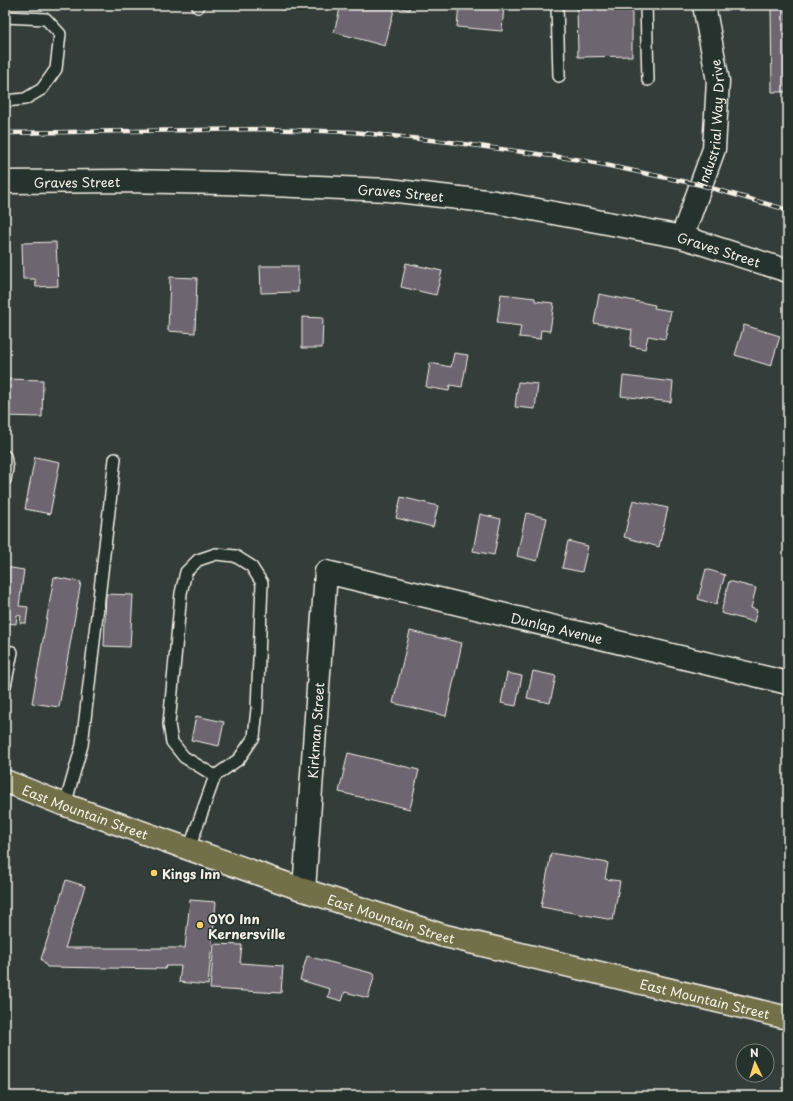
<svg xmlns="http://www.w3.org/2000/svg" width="793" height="1101" font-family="'Playpen Sans',sans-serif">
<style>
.building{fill:#6d6670;stroke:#f4f1e8}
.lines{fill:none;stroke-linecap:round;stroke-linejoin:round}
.lane-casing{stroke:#f4f1e8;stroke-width:14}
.street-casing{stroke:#f4f1e8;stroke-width:25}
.secondary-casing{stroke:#f4f1e8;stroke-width:25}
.primary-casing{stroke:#f4f1e8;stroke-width:25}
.lane{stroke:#26332d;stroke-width:11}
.street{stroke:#26332d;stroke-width:22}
.secondary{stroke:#26332d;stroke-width:22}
.primary{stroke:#726f4a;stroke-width:22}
.rail-casing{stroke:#f4f1e8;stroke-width:4.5}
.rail{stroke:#26332d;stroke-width:3;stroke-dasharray:9;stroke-linecap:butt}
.poi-dot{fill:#ffd166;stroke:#26332d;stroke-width:1.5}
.labels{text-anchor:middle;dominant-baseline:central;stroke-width:3;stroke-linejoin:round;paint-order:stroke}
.street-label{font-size:13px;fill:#f4f1e8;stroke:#26332d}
.poi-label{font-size:13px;font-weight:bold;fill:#f4f1e8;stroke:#26332d;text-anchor:start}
</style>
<rect width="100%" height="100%" fill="#343d3a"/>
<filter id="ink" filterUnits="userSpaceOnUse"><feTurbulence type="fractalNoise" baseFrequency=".025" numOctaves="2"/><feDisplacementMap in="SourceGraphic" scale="8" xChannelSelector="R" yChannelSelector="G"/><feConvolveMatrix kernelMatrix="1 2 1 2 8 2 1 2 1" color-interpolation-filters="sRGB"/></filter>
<g filter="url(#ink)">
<g class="building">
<polygon points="266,5 285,5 283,10"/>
<polygon points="341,5 410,5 409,10 395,6 385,46 334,32"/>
<polygon points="459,5 504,5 502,31 457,27"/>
<polygon points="577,5 632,5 632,56 578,57"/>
<polygon points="771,6 788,6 788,92 772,92"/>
<polygon points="56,242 58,286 36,287 35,279 23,279 22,243"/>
<polygon points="406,263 442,271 436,295 401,287"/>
<polygon points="260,266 298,266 298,292 261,293"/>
<polygon points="170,277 197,278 195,333 168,331"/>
<polygon points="501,294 535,298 535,301 554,303 550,331 541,330 540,339 519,337 521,326 497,323"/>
<polygon points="599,294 655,305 654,308 671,311 665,339 648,336 645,349 630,346 632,330 594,323"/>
<polygon points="302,317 323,318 322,348 302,348"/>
<polygon points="744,325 780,336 771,366 735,355"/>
<polygon points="454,353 468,355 462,387 450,385 449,391 426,387 430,363 451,367"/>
<polygon points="623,376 673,382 671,402 621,396"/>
<polygon points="5,379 43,380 42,417 5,416"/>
<polygon points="518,382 538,384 535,409 515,407"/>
<polygon points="35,457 60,462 50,514 25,509"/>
<polygon points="401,497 438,506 433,527 396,518"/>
<polygon points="633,500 668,508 659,547 624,537"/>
<polygon points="526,513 547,518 537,561 517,556"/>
<polygon points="480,514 501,519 494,555 473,551"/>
<polygon points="568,541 588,546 582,572 562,568"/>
<polygon points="5,567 24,570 19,606 28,607 26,623 20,623 21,616 17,615 16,624 5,623"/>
<polygon points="706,569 725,575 716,605 698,599"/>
<polygon points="54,577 81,582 59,707 32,703"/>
<polygon points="729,581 756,588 751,608 757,610 754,622 721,613"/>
<polygon points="106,594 133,595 130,647 104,646"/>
<polygon points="410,631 462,643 446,716 393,703"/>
<polygon points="533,671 556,676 550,703 527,698"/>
<polygon points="507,673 522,676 516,706 501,703"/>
<polygon points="196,716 224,722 219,746 191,740"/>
<polygon points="348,753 419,770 410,809 339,792"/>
<polygon points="551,853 608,863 605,879 620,881 613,920 541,907"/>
<polygon points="66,880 85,886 65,948 185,948 190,900 216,902 208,985 179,982 181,966 166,966 165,969 47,967 41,959"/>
<polygon points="214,944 242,945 240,963 283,966 281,993 210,989"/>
<polygon points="307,956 375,974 368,998 345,992 342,1001 328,997 330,989 300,980"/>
</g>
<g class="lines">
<defs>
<g id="lane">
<polyline points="198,5 198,7"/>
<polyline points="557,5 559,76"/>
<polyline points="646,5 648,80"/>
<polyline points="5,17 46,19 60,34 56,69 42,89 25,99 5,101"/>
<polyline points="5,456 7,468 5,480"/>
<polyline points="5,651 12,652 5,686"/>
<polyline points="65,805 82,745 115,459"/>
<polyline points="189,849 215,776 239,759 254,737 257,709 262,583 251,566 235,556 216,554 198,560 186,572 181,593 169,724 172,742 184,757 215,776"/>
</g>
<g id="street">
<path id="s1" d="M682,237L714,149L718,81L704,5"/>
<path id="s2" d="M304,890L326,572L788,683"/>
</g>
<g id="secondary">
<path id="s3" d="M5,182L123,181L224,183L388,190L495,202L682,237L788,271"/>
</g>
<g id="primary">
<path id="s4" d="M5,781L60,803L304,890L441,935L788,1018"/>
</g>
</defs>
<use href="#lane" class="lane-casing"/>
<use href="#street" class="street-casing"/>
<use href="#secondary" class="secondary-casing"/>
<use href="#primary" class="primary-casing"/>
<use href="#lane" class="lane"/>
<use href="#street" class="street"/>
<use href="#secondary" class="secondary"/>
<use href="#primary" class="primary"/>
<defs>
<polyline id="rail" points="5,133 261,129 353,132 450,142 581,160 701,185 788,210"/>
</defs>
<use href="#rail" class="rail-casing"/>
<use href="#rail" class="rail"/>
</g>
</g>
<g class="poi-dot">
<circle cx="154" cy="873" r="4"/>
<circle cx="200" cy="925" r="4"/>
</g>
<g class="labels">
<g class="street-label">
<text stroke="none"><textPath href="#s1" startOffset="119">Industrial Way Drive</textPath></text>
<text stroke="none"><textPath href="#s3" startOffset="72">Graves Street</textPath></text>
<text stroke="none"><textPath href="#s3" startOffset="396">Graves Street</textPath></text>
<text stroke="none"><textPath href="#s3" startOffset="720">Graves Street</textPath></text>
<text stroke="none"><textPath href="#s2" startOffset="556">Dunlap Avenue</textPath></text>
<text stroke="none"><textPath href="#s2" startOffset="160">Kirkman Street</textPath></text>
<text stroke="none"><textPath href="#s4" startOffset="86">East Mountain Street</textPath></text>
<text stroke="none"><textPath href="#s4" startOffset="410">East Mountain Street</textPath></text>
<text stroke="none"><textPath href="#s4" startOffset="734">East Mountain Street</textPath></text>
</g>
<g class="poi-label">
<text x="162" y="873">Kings Inn</text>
<text x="208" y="918">OYO Inn<tspan x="208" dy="15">Kernersville</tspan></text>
</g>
</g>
<rect width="793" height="1101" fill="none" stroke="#26332d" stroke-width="20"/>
<rect x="10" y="10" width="773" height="1081" fill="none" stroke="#f4f1e8" stroke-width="1.5" filter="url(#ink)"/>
<g transform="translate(755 1063) rotate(356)"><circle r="19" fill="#26332d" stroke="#787f78"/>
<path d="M0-3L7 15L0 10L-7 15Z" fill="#ffd166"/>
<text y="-6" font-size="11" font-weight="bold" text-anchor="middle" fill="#f4f1e8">N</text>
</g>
</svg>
